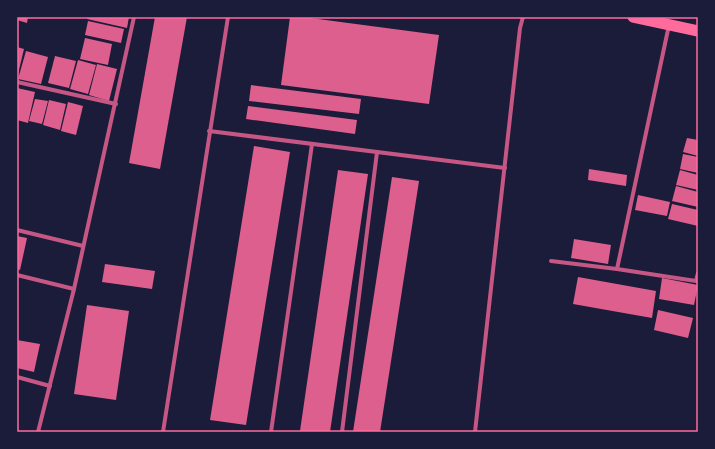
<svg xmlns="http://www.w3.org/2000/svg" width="715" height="449" font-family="Barlow,sans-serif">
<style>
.building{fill:#dd5f8e}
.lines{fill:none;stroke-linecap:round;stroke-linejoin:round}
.minor{stroke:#c65784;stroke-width:4}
.trunk{stroke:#ff6b9d;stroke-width:11}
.neatline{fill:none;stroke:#ff6b9d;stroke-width:1.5}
</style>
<rect width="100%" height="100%" fill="#1b1b3a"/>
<g class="building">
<polygon points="17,17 28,17 27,23 17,20"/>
<polygon points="88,17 129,17 127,28 87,19"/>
<polygon points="155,17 187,17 160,169 129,163"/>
<polygon points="290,17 303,17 439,35 429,104 281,85"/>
<polygon points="88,21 124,29 121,43 85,35"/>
<polygon points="85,38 112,44 108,65 80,59"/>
<polygon points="17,47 24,49 18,74 17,74"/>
<polygon points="26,51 48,57 41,84 18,79"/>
<polygon points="55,56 76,61 69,88 48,83"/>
<polygon points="78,60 96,65 88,94 70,89"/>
<polygon points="97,64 117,69 109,101 89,95"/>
<polygon points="251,85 361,99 359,114 249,101"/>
<polygon points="17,88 35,92 28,123 17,120"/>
<polygon points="35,99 48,101 42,124 29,121"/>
<polygon points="49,100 66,104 60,130 43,125"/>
<polygon points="68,102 83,106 76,135 61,131"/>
<polygon points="248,106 357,120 355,134 246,119"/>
<polygon points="687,138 698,140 698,156 683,152"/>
<polygon points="254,146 290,152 246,425 210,420"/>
<polygon points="683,154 698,157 698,173 680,169"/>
<polygon points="589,169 627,175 626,186 588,180"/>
<polygon points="338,170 368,174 330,432 310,432 300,431"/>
<polygon points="680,170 698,175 698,190 676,185"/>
<polygon points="392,177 419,181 380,432 353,432"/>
<polygon points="676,186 698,192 698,207 672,201"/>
<polygon points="638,195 670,202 667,216 635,210"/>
<polygon points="672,204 698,210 698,226 668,219"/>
<polygon points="17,236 27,238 20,270 17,269"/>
<polygon points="574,239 611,245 608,264 571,258"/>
<polygon points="105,264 155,271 152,289 102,282"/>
<polygon points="578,277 656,291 652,318 573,304"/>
<polygon points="662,278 698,285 694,305 659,299"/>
<polygon points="87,305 129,311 116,400 74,394"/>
<polygon points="658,310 693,318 688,338 654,330"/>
<polygon points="17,340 40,344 34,372 17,368"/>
</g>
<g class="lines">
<g class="minor">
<polyline points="17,82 116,104"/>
<polyline points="209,131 505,168"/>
<polyline points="17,230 83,246"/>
<polyline points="551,261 617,269 696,281 698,273"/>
<polyline points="617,269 669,25"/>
<polyline points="17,275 74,289"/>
<polyline points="17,377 50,386"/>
<polyline points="38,432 74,289 134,17"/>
<polyline points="163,432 228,17"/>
<polyline points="271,432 312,144"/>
<polyline points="342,432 377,152"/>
<polyline points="475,432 520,28 523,17"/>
</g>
<polyline class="trunk" points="633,17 698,31"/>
</g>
<rect width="715" height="449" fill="none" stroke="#1b1b3a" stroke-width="36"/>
<rect x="18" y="18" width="679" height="413" class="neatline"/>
</svg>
